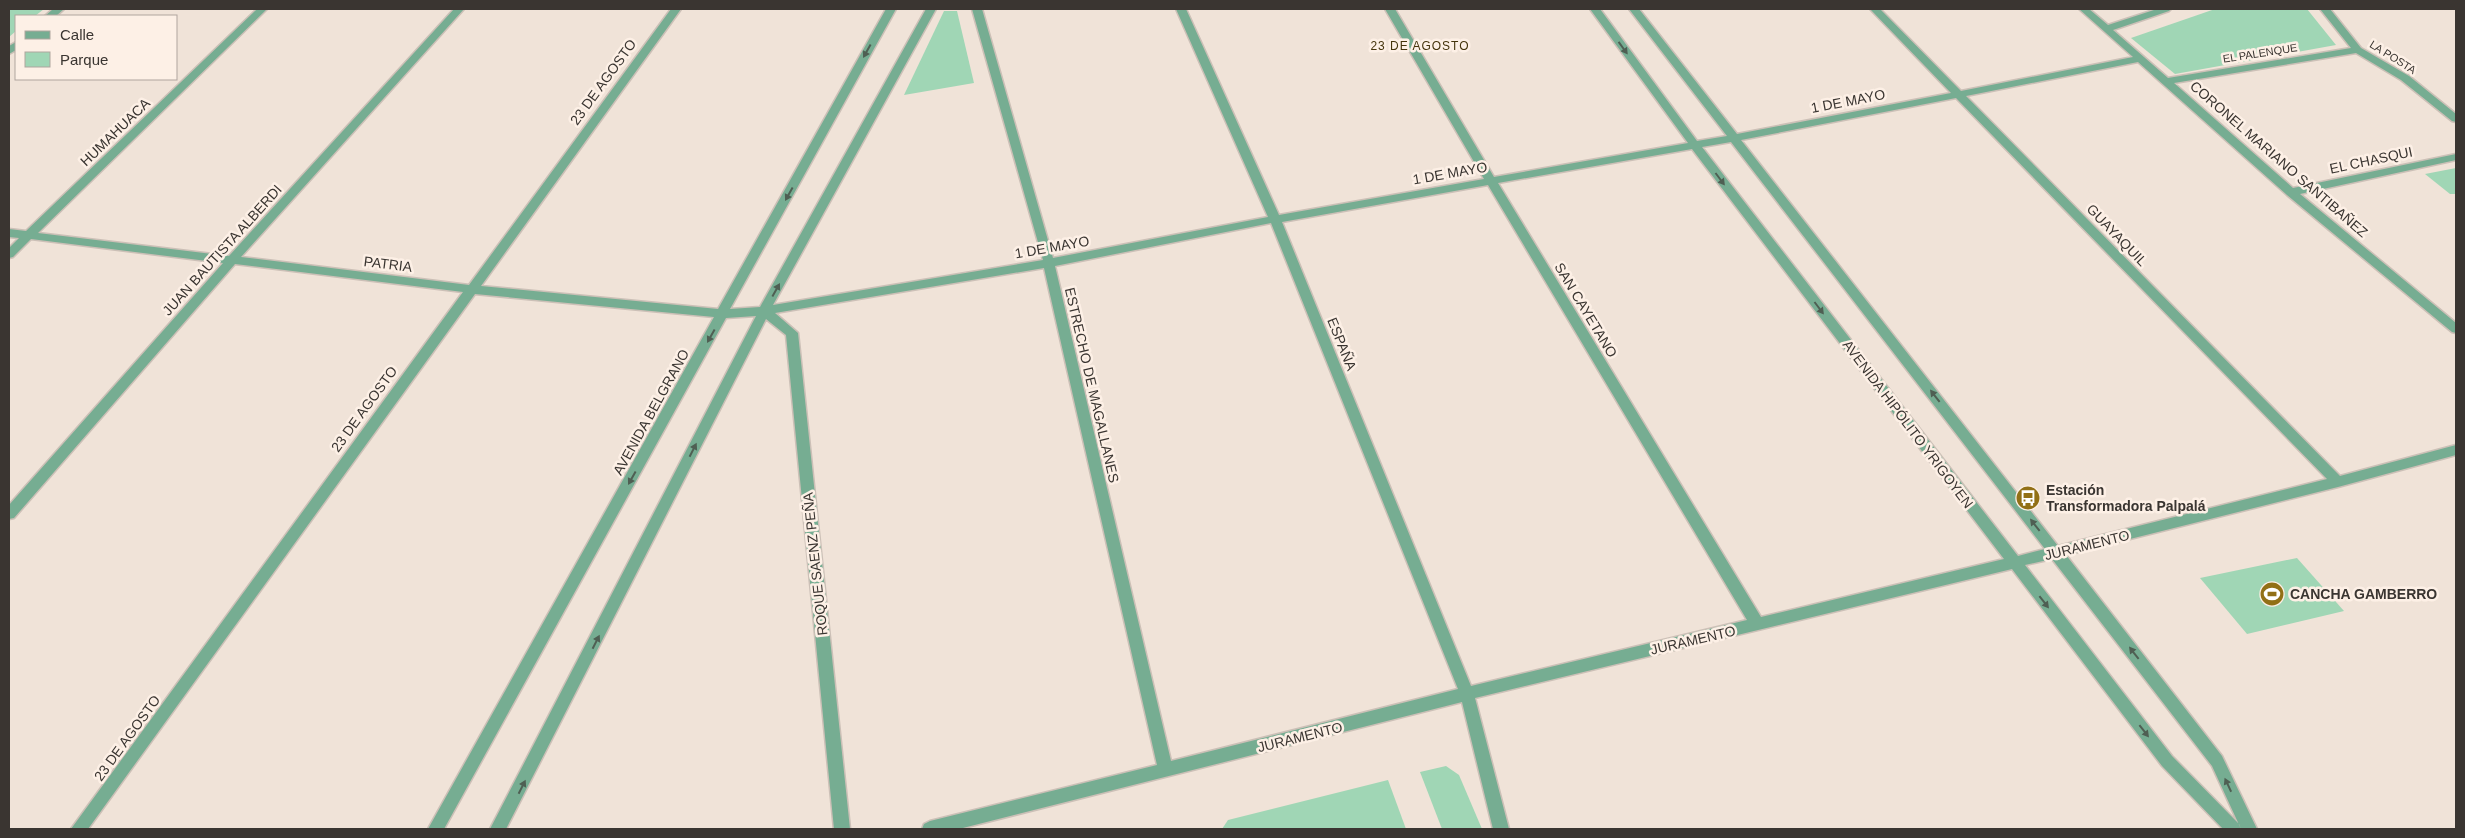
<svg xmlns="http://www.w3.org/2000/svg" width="2465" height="838" font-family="Helvetica,sans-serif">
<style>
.green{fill:#a0d6b5}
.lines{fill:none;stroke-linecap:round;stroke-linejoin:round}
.minor-casing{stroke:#ccc0b7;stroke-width:3}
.minor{fill:#76ad92;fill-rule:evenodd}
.oneway{fill:#4f5f53}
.labels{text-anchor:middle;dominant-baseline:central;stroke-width:5;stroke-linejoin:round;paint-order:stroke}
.far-street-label{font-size:11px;fill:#3a3531;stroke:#fdf0e6}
.far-neighbourhood-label{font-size:12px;letter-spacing:1px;fill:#45340c;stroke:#fdf0e6}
.street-label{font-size:14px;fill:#3a3531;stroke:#fdf0e6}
.poi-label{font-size:14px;font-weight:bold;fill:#3a3531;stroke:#fdf0e6;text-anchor:start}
</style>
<rect width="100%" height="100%" fill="#f0e3d8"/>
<g class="green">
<polygon points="9,9 44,9 35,16 16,16 16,31 9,37"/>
<polygon points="2215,9 2307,9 2336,45 2175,74 2131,38"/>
<polygon points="944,11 957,11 974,83 904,95"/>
<polygon points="2456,168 2456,194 2450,194 2425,174"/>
<polygon points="2297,558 2344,611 2247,634 2200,578"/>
<polygon points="1446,766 1459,775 1482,829 1442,829 1420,772"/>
<polygon points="1388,780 1406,829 1222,829 1228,820"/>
</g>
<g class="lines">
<defs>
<g id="minor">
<polygon points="53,9 64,9 56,16 45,16"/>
<path d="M257,9H267L38,233L229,256L454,9H464L241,257L469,285L671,9H681L481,286L718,309L886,9H896L730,309L760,307L926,9H936L773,305L1043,260L972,9H982L1053,258L1268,217L1176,9H1186L1279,215L1484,179L1385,9H1395L1494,177L1688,143L1590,9H1600L1697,141L1727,136L1629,9H1639L1737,134L1951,93L1870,9H1880L1961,91L2133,57L2079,9H2089L2108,25L2157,9H2171L2169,11L2113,30L2168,78L2351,48L2320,9H2330L2361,48L2409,76L2456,114V122L2452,121L2401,80L2356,53L2174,83L2293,188L2456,154V160L2300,194L2456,323V333L2452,332L2287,195L2138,62L1966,96L2340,476L2456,445V455L2338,487L2066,555L2222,756L2257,829H2241L2212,766L2052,559L2025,565L2172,756L2239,824L2241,829H2223L2162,766L2012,569L1475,698L1509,829H1493L1462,702L959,829H922L924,824L930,821L1157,765L1044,268L775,313L798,333L850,829H834L786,335L766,319L506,829H490L756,316L726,318L444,829H428L714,317L475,294L88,829H71L463,292L235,264L14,518L9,519V505L223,263L31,239L13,257L9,258V248L19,238L9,237V229L26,231ZM1956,98L2327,479L2058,546L1741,140ZM1731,142L2045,549L2018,556L1702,147ZM1692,149L2004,559L1761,617L1498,183ZM1488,185L1747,620L1471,686L1282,222ZM1271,223L1458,689L1171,761L1055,266Z"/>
<polygon points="16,42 16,50 9,54 9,46"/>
</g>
</defs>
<use href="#minor" class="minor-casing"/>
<use href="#minor" class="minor"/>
</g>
<defs><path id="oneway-solid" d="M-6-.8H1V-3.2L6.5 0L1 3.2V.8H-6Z" transform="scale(1.25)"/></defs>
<g class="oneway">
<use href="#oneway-solid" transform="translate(1623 48) rotate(54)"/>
<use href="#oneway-solid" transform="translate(867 51) rotate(119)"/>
<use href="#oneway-solid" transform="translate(1720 179) rotate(53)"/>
<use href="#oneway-solid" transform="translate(789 194) rotate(119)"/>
<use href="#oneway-solid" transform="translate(776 290) rotate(-61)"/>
<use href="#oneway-solid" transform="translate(1819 308) rotate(53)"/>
<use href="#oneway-solid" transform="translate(711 336) rotate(119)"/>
<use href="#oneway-solid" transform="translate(1935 396) rotate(-128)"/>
<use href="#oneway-solid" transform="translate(693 450) rotate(-63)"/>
<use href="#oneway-solid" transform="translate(632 478) rotate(119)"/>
<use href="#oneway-solid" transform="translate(2035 525) rotate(-128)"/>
<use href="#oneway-solid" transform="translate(2044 602) rotate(52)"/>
<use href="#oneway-solid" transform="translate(596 642) rotate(-63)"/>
<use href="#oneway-solid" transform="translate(2134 653) rotate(-128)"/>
<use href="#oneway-solid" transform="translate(2144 731) rotate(52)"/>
<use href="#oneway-solid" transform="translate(2228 785) rotate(-115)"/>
<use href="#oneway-solid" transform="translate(522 787) rotate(-63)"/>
</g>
<defs>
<symbol id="bus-disc" viewBox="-11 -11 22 22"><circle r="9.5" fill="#927016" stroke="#fdf0e6"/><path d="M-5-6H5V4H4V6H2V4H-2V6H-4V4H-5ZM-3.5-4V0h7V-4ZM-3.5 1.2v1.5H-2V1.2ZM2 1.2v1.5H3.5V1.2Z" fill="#fff"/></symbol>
<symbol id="stadium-disc" viewBox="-11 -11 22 22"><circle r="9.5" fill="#927016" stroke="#fdf0e6"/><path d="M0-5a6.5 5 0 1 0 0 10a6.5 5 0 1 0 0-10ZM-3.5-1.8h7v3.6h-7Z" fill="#fff"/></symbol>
</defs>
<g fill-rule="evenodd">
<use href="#bus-disc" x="2014" y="484" width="28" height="28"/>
<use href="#stadium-disc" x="2258" y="580" width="28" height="28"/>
</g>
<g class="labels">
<g class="far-street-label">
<text transform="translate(2260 53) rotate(-9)">EL PALENQUE</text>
<text transform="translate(2393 57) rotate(32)">LA POSTA</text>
</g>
<g class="far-neighbourhood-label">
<text x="1420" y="46">23 DE AGOSTO</text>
</g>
<g class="street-label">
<text transform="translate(603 82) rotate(-54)">23 DE AGOSTO</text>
<text transform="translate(1848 101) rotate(-11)">1 DE MAYO</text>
<text transform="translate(115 132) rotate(-44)">HUMAHUACA</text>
<text transform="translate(2279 159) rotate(41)">CORONEL MARIANO SANTIBAÑEZ</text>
<text transform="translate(2371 160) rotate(-12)">EL CHASQUI</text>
<text transform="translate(1450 173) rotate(-10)">1 DE MAYO</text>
<text transform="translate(2117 235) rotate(46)">GUAYAQUIL</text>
<text transform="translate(1052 247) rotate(-10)">1 DE MAYO</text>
<text transform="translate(222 250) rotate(-48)">JUAN BAUTISTA ALBERDI</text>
<text transform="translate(388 264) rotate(7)">PATRIA</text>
<text transform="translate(1586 310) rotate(59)">SAN CAYETANO</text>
<text transform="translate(1342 344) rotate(68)">ESPAÑA</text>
<text transform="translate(1092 385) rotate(77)">ESTRECHO DE MAGALLANES</text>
<text transform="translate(364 409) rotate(-54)">23 DE AGOSTO</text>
<text transform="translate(651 412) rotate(-61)">AVENIDA BELGRANO</text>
<text transform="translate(1908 424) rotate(53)">AVENIDA HIPÓLITO YRIGOYEN</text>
<text transform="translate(2087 545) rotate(-14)">JURAMENTO</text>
<text transform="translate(815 564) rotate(-96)">ROQUE SAENZ PEÑA</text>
<text transform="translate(1693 640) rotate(-13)">JURAMENTO</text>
<text transform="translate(1300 737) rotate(-14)">JURAMENTO</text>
<text transform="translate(127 738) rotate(-54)">23 DE AGOSTO</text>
</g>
<g class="poi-label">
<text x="2046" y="490">Estación<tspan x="2046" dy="16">Transformadora Palpalá</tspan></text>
<text x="2290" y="594">CANCHA GAMBERRO</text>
</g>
</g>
<rect width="2465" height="838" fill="none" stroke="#3a3531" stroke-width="20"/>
<rect x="15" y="15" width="162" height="65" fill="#fdf0e6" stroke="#afa59e"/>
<rect x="25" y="31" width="25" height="8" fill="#76ad92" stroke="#afa59e"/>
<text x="60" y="40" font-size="15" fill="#3a3531">Calle</text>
<rect x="25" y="52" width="25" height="15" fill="#a0d6b5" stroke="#afa59e"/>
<text x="60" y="65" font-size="15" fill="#3a3531">Parque</text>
</svg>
